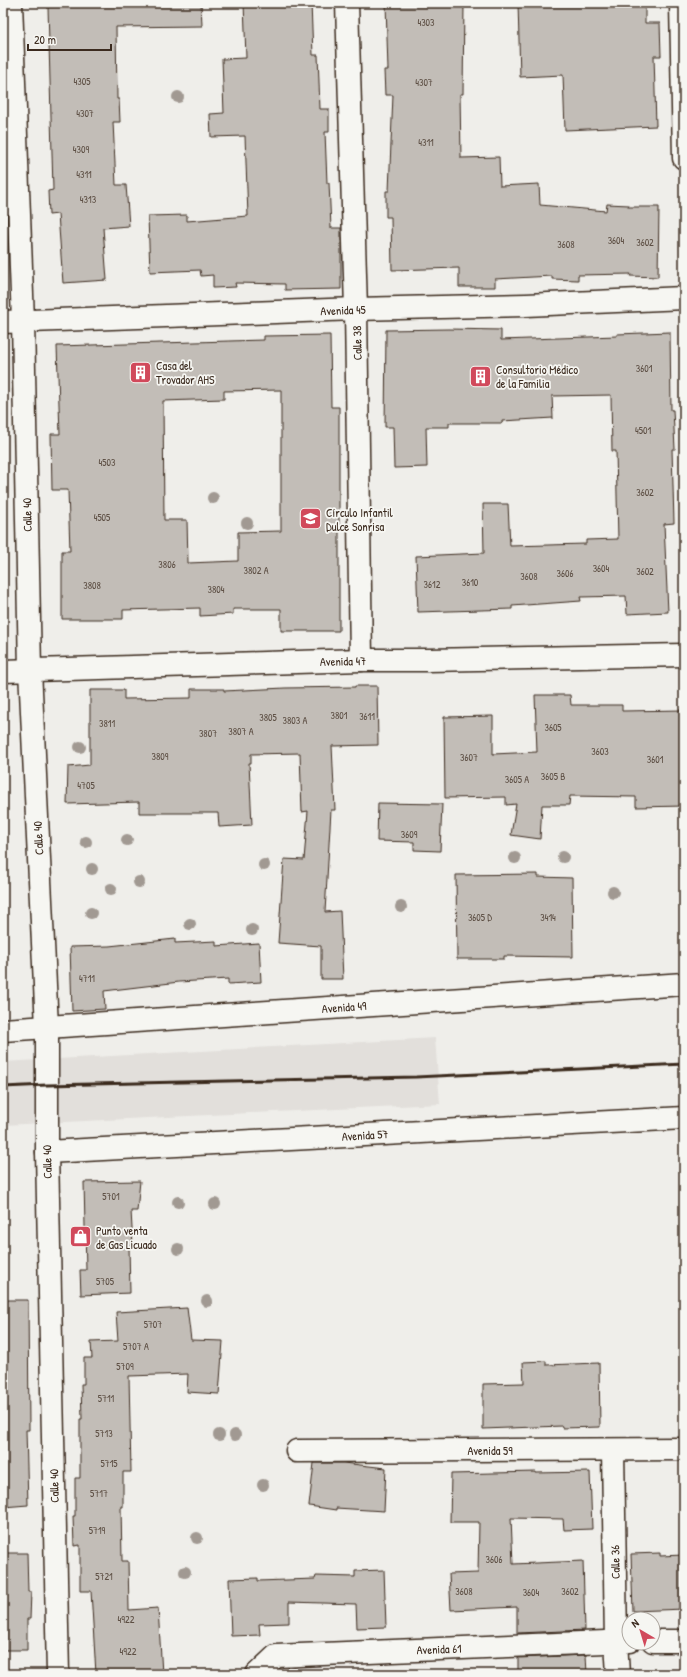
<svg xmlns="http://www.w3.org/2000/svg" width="687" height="1677" font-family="'Patrick Hand',sans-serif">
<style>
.built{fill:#e2dfdb}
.building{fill:#c2bdb7;stroke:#3b2a1e;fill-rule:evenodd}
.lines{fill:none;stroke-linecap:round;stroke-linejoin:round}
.minor-casing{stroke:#3b2a1e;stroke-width:25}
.major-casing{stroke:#3b2a1e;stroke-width:25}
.minor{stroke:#f6f6f2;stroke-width:22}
.major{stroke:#f6f6f2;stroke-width:22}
.rail{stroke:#3b2a1e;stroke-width:3}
.tree{fill:#a19992}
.labels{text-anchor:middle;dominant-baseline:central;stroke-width:3.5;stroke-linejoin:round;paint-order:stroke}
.number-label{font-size:10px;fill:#5d4f44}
.street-label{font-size:12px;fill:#3b2a1e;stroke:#f6f6f2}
.poi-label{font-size:12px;fill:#3b2a1e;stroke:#f6f6f2;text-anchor:start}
</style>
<rect width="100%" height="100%" fill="#efeeea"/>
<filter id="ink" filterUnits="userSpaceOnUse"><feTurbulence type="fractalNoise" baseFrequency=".025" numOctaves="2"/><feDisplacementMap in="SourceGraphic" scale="8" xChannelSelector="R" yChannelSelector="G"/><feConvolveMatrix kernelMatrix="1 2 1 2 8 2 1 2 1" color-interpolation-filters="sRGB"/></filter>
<g filter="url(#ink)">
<polygon class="built" points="435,1038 440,1104 3,1125 3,1062"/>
<g class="building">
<polygon points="148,3 201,3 202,26 116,27 117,99 119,99 120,122 113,122 116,185 126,185 129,226 103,228 107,280 63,283 58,214 49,215 48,191 53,190 48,7 148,4"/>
<polygon points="244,3 311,3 313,55 318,55 320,109 329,109 329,132 325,132 327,183 329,183 331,228 341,228 341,289 285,290 285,284 235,283 236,287 213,288 213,275 201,276 200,270 150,272 148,216 187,215 187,221 248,216 245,136 211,137 210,114 224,113 222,59 246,58"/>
<polygon points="386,3 464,3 463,94 460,94 461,158 499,157 500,186 539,184 540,205 606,211 607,204 629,205 628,207 659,207 658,277 630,276 631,274 578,275 578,280 552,279 552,276 495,279 495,287 459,287 459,268 392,270 391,217 386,217 386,191 389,191 393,95 385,95 384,70 388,70"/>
<polygon points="518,3 645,3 645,23 660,23 661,56 654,56 656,126 565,130 563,75 520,77"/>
<polygon points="449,329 501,330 501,340 617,336 617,334 670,332 671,410 673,410 675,449 672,449 674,523 664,524 668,612 627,614 626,596 580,597 581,601 512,606 512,609 418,612 416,556 484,553 483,504 508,504 510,546 586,544 586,540 618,539 616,451 612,451 611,395 552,396 553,418 502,421 502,423 449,423 449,427 426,427 427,467 394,468 393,427 385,427 386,330"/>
<path d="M330,335L331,407H339V631H281V609H233V614L200,616V608L123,610V619H62V551H70L68,490H52L51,434H60L57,346L264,340V336ZM281,390V531L238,532V561L188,563L187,520H164L163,401L224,399V391Z"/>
<polygon points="355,686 377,686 378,745 332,746 335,810 331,810 325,912 340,911 343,979 321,979 321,946 278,943 284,859 304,860 308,811 302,812 300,753 251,754 251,763 249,763 252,825 219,827 218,813 139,813 139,802 67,804 68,767 90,765 90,690 124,690 124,699 191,698 191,689 224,689 224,691 285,688 355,687"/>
<polygon points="535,695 570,695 571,705 622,705 622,711 684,710 684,806 636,807 636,797 570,796 569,805 542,805 540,839 511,835 516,804 506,805 506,797 445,798 444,717 493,716 493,754 537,752"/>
<polygon points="378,803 442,804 440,851 414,850 414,842 377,841"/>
<polygon points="538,874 538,877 572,878 573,957 504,956 504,959 457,959 456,875"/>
<polygon points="175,939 175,943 216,941 216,946 259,943 261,982 228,984 228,979 179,982 104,991 105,1009 72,1011 70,947 109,946"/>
<polygon points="140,1181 137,1211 131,1211 133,1246 129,1246 130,1293 81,1295 80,1270 86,1270 84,1182"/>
<polygon points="3,1300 28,1300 29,1430 26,1430 28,1505 3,1507"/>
<polygon points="187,1308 191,1340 223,1341 219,1394 187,1392 188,1374 129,1376 131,1472 123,1472 123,1507 121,1507 122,1561 128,1561 129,1610 158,1608 162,1674 96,1674 91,1591 80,1591 80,1545 74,1546 73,1516 75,1516 75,1478 80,1478 80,1419 82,1419 81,1384 84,1384 84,1358 92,1358 91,1342 118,1341 116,1312"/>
<polygon points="546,1361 546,1365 599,1363 600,1427 562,1428 562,1426 483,1429 483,1384 524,1383 523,1362"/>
<polygon points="314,1463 343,1463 386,1468 384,1511 336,1508 336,1510 309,1506"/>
<polygon points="536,1472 536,1473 590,1472 592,1529 564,1530 563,1519 511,1518 513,1564 583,1561 585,1630 517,1633 517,1607 451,1610 449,1574 478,1573 479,1522 450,1522 451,1474"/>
<polygon points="3,1553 27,1553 28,1592 31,1592 30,1619 27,1619 27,1650 3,1650"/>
<polygon points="660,1553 660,1556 684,1555 684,1609 633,1611 631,1554"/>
<polygon points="384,1570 386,1627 357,1628 356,1604 289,1602 289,1623 259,1624 260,1635 231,1636 229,1579 258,1578 258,1581 315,1579 316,1576 355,1577 355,1571"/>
<polygon points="586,1655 587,1674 518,1674 518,1658"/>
</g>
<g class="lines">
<defs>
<g id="minor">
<polyline points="347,3 356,309 361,660"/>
<polyline points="681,3 684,158"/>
<polyline points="3,322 356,309 526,305 684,298"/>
<polyline points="3,1030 684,984"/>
<polyline points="47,1152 684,1118"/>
<polyline points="613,1450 616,1642 618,1674"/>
<polyline points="297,1451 684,1449"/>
<polyline points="653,1641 684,1641"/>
<polyline points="257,1674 276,1656 629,1641"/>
</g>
<g id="major">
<polyline points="11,3 23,321 30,670 47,1027 47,1152 58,1674"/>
<polyline points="3,671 361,660 428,660 684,655"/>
</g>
</defs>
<use href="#minor" class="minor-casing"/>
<use href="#major" class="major-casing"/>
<use href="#minor" class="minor"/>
<use href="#major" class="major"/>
<polyline class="rail" points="3,1087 47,1085 416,1077 684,1064"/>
</g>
<g class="tree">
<circle cx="178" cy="97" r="6"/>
<circle cx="213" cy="498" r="6"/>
<circle cx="247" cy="523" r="6"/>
<circle cx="80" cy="747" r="6"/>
<circle cx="127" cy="840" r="6"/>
<circle cx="86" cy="842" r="6"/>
<circle cx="563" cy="857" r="6"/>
<circle cx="515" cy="858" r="6"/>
<circle cx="264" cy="865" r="6"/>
<circle cx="92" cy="869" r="6"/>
<circle cx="139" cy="882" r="6"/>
<circle cx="111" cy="889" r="6"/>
<circle cx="613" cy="892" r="6"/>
<circle cx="401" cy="907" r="6"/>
<circle cx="91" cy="913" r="6"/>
<circle cx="190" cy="924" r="6"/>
<circle cx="252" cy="930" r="6"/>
<circle cx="178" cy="1202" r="6"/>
<circle cx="215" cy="1204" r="6"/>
<circle cx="178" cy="1249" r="6"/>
<circle cx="207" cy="1301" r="6"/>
<circle cx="219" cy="1435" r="6"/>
<circle cx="235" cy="1435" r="6"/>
<circle cx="263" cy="1485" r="6"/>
<circle cx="197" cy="1538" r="6"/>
<circle cx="185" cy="1572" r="6"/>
</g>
</g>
<defs>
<symbol id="building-square" viewBox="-11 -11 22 22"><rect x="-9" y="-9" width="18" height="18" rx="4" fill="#d1495b" stroke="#f6f6f2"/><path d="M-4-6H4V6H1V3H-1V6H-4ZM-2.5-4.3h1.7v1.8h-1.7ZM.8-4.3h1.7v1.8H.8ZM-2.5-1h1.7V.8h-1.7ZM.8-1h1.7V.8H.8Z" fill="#fff"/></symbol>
<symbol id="school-square" viewBox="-11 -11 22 22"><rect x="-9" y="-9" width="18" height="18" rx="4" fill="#d1495b" stroke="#f6f6f2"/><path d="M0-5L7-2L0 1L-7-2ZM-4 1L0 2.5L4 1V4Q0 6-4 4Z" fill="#fff"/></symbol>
<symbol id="shop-square" viewBox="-11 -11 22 22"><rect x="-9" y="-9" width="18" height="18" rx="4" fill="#d1495b" stroke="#f6f6f2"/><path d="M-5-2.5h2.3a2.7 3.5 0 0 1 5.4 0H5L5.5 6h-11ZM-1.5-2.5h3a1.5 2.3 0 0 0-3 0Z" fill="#fff"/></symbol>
</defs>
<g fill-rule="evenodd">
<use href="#building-square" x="128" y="360" width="25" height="25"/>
<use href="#building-square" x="468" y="364" width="25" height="25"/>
<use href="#school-square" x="298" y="506" width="25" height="25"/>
<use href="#shop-square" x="68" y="1224" width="25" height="25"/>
</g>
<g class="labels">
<g class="number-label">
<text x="426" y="22">4303</text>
<text x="82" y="81">4305</text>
<text x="424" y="82">4307</text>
<text x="85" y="113">4307</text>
<text x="426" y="142">4311</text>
<text x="81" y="149">4309</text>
<text x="84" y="174">4311</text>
<text x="88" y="199">4313</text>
<text x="616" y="240">3604</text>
<text x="645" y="242">3602</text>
<text x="566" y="244">3608</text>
<text x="644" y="368">3601</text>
<text x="643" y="430">4501</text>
<text x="107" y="462">4503</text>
<text x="645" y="492">3602</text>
<text x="102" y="517">4505</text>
<text x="167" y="564">3806</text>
<text x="601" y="568">3604</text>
<text x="256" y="570">3802 A</text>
<text x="645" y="571">3602</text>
<text x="565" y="573">3606</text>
<text x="529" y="576">3608</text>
<text x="470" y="582">3610</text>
<text x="432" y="584">3612</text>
<text x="92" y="585">3808</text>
<text x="216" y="589">3804</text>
<text x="339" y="715">3801</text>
<text x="367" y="716">3611</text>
<text x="268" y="717">3805</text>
<text x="295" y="720">3803 A</text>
<text x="107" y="723">3811</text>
<text x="553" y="727">3605</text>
<text x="241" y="731">3807 A</text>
<text x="208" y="733">3807</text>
<text x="600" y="751">3603</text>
<text x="160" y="756">3809</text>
<text x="469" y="757">3607</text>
<text x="655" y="759">3601</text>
<text x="553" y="776">3605 B</text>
<text x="517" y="779">3605 A</text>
<text x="86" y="785">4705</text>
<text x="409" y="834">3609</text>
<text x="480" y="917">3605 D</text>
<text x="548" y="917">3414</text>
<text x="87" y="978">4711</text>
<text x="111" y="1196">5701</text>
<text x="105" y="1281">5705</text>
<text x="153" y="1324">5707</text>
<text x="136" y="1346">5707 A</text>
<text x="125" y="1366">5709</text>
<text x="106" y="1398">5711</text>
<text x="104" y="1433">5713</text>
<text x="109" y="1463">5715</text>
<text x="99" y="1493">5717</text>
<text x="97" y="1530">5719</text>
<text x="494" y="1559">3606</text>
<text x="104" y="1576">5721</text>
<text x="464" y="1591">3608</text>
<text x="570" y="1591">3602</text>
<text x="531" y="1592">3604</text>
<text x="126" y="1619">4922</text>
<text x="128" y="1651">4922</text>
</g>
<g class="street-label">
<text transform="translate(343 310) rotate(-2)">Avenida 45</text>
<text transform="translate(357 343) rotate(-91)">Calle 38</text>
<text transform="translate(27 515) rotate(-91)">Calle 40</text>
<text transform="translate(343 661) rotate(-1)">Avenida 47</text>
<text transform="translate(38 838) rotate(-93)">Calle 40</text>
<text transform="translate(344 1007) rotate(-4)">Avenida 49</text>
<text transform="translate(365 1135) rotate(-3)">Avenida 57</text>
<text transform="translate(47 1162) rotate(-91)">Calle 40</text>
<text x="490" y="1450">Avenida 59</text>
<text transform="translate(54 1486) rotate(-91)">Calle 40</text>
<text transform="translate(615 1562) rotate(-91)">Calle 36</text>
<text transform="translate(439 1649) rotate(-2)">Avenida 61</text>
</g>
<g class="poi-label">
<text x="156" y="365">Casa del<tspan x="156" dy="14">Trovador AHS</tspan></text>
<text x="496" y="369">Consultorio Médico<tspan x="496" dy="14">de la Familia</tspan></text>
<text x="326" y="512">Círculo Infantil<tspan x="326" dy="14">Dulce Sonrisa</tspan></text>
<text x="96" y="1230">Punto venta<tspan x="96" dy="14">de Gas Licuado</tspan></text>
</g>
</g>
<rect width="687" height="1677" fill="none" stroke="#f6f6f2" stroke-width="16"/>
<rect x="8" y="8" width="671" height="1661" fill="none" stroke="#3b2a1e" stroke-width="1.5" filter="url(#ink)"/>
<g transform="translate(641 1631) rotate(322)"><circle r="19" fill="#f6f6f2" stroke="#aba49d"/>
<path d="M0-3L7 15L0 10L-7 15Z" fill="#d1495b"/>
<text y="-6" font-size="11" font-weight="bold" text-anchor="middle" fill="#3b2a1e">N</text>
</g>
<path d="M28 44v6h83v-6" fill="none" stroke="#3b2a1e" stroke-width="2"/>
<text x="34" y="44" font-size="12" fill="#3b2a1e" stroke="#f6f6f2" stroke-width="3" paint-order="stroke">20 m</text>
</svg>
